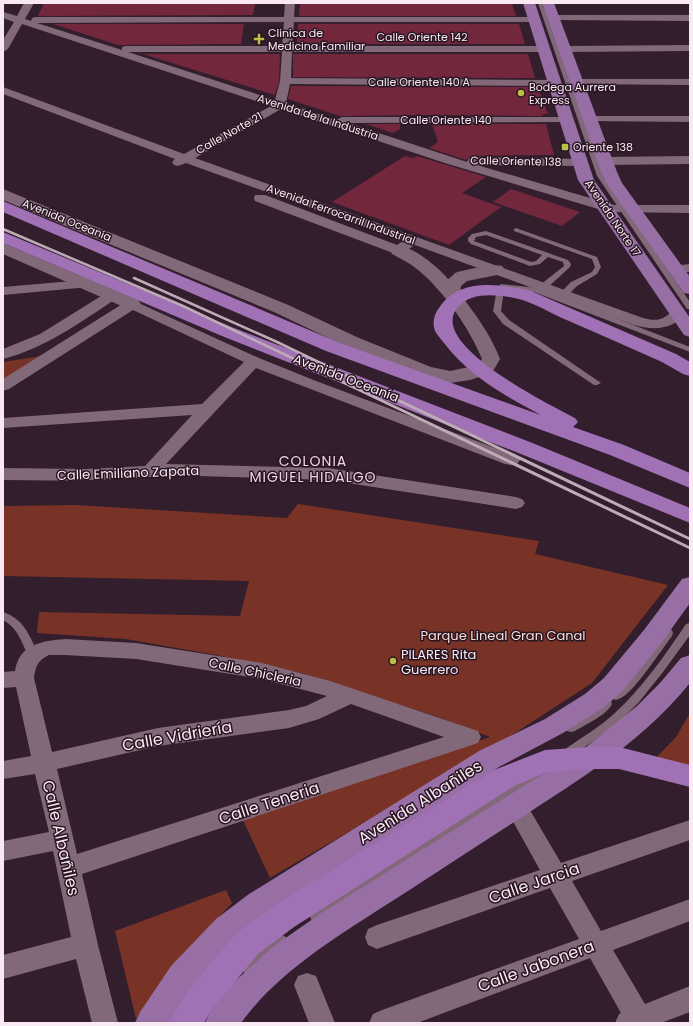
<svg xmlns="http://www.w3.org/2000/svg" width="693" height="1026" font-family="Poppins,sans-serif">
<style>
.green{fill:#783326}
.building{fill:#73273d}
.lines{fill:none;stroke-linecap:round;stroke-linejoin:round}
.service{fill:#826979;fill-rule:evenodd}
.minor{fill:#826979;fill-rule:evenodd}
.secondary{fill:#826979;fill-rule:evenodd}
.primary{fill:#986fa5;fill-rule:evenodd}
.trunk{fill:#a071b4;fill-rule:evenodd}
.rail-far1{stroke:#bdacb7;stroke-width:2.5}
.rail{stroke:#bdacb7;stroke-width:3}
.poi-dot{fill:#bac045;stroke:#281522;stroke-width:1.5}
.labels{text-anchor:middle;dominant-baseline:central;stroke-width:3;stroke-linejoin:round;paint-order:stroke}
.far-poi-label{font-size:11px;fill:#f8e9f2;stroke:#281522;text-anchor:start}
.far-street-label{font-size:11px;fill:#f8e9f2;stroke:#281522}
.street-label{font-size:13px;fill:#f8e9f2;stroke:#281522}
.park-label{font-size:13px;fill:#f4dcd7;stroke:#281522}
.poi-label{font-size:13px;fill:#f8e9f2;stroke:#281522;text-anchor:start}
.neighbourhood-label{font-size:14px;letter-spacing:1px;fill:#f0d4e6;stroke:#281522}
.near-street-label{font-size:16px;fill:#f8e9f2;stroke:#281522}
</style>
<rect width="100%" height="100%" fill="#321e2c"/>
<g class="green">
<polygon points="41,356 3,381 3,362"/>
<polygon points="298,504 539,541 535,554 668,585 592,683 501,742 270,878 243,820 490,737 435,716 301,673 216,655 126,639 37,633 39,612 240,616 249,581 3,576 3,506 77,505 287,518"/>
<polygon points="690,713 690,773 653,761 676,737"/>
<polygon points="226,890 232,903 163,978 136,1019 115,931"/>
</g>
<g class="building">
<polygon points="44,3 255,3 253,15 38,16"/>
<polygon points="300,3 512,3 516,16 299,16"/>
<polygon points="53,24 244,24 241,44 123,45 118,45"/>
<polygon points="298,24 519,24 525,44 297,44"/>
<polygon points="143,54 280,54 279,81 275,95"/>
<polygon points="293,54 528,54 535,78 293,77"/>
<polygon points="291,86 538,87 548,114 543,114 543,116 429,115 340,116 288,99"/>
<polygon points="366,124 400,124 400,129 393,133"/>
<polygon points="432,124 546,124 554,155 473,156 469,157 466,160 429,148 438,142"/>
<polygon points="405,156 413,158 417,156 486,177 462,193 501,207 449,245 332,202"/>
<polygon points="511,189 580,212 562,226 493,202"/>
</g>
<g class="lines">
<g class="service">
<polygon points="538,3 542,3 603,176 690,302 690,309 687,309 597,176"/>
<polygon points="516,228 597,257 601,267 597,274 577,286 566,297 560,297 560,293 571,282 592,272 595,267 592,259 514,231 514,229"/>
<path d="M486,231L568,260L571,264L570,267L546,289H540V285L564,266L563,262L548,257L540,264L530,266L471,244L468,241V238L472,234ZM486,235L542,255L536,261L531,262L474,241L476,237Z"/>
<polygon points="501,284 538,288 690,347 690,352 534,292 504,290 501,311 509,320 601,383 597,385 594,385 503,324 493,311 497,289"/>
<path d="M3,612C24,619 30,636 38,654L37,657H29C21,642 19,629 3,620Z"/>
<path d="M690,623V635L663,672L639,702L616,725L569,758L565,759L561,758L560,755L561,752C579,739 599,728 616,712C643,687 665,655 686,624Z"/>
<path d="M668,629L672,630L673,633L672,636C662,649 633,694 619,699C616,700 616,700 613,699L612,696L625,682L664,630Z"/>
<path d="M607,700L611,701L612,704C607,715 585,725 575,731L571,732L567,731L566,728L567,725Z"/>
<polygon points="538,768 542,770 544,773 542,776 508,800 385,876 320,921 316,923 312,921 310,917 312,913 377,868 500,794"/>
<path d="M282,935L286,937L288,941C287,944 253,973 249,975L244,973L243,969L244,965L266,945Z"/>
</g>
<g class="minor">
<path d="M24,3H34L25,19L31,21L32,18L35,17H284L285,3H295L294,17H537L539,19L534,22H294L292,46H543L548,49L543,52H292L291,78L554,80L559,83L554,86L290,84L286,103L336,120L342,117H570L572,119L570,121L566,122L348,123L467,162L469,158L473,157L584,159L586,162L584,165L580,166L477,165L614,205H690V213L608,212L448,164L281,109L195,158L643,318C648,319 654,321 660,319C670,316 672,307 683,310L685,313C673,331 652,330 634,325L415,245C407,250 402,255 393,253L255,201L254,198L255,195H265L397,245L403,241L186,163L178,166L174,165L172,162L175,159L3,94V87L184,154L271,106L22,24L8,49L3,52V40L14,22L3,18V12L17,16ZM284,22L282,46H126L122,47V50L37,23ZM128,52H282L280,81L275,100Z"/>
<polygon points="554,15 690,15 690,21 551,20 549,18 551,16"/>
<polygon points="690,45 690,51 565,52 560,49 565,46"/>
<polygon points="577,79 690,79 690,85 573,84 572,82"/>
<polygon points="590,116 690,116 690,122 586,121 584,119 586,117"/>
<polygon points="690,156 690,164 604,165 600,164 598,161 600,158 604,157"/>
<polygon points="690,264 690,272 671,272 669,269 671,266"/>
<polygon points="84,280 89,281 91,284 89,287 3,295 3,287"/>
<path d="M111,292L116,293L118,296L116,299C80,322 46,348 3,359V349L40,334L106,293Z"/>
<path d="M132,300L259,358L316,381L517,456L520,460L517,464L511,465L505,464L256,368L166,464L328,468L516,497L522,499L525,503L522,507L516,509L328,480L168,475C113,481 58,481 3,480V468L86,469L145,466L192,415L3,428V418L202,404L244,362L133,310L9,389L3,391V379L127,301Z"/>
<path d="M65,639L136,643L262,663L330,681L478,731L481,737L478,743L82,874L98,945L118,1023H92L76,959L3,979V955L71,937L53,851L3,861V841L49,832L35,774L3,779V761L31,756L16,687L3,688V672L15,671C19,644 42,641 65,639ZM49,655H65L136,659L262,679L327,696L306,706L289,710L158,728L52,752L34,678C36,666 37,661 49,655ZM351,704L444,737L77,854L57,769L158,746L289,728L319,719Z"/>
<polygon points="516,797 524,800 561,863 690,820 690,840 572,881 601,931 690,899 690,921 613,950 645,1004 690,986 690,1012 661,1023 615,1023 619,1014 621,1013 590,958 417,1023 369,1023 373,1014 382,1010 579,939 550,888 377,949 368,945 365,937 368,929 377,925 540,870 505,807 508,800"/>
<polygon points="307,973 316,976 335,1023 309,1023 294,985 298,976"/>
</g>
<g class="secondary">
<path d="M3,189L286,304L359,338L431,367L450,371L478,365L482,359C470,329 443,290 418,270C410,263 401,259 392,254L390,250L392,246C409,242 438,267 448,279C450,278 453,275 455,273C463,270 494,264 502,266L505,270L502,274L467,281L461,286L460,294C476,315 491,335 500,359L492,373L470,380L450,383L418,375L345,346L274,312L3,200Z"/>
<polygon points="3,243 138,300 141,304 138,308 132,309 126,308 3,254"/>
</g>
<g class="primary">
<polygon points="523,3 535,3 594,180 690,318 690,337 684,335 578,180"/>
<polygon points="542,3 554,3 617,172 622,183 690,277 690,294 684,293 607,184 601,172"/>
<polygon points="690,577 690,603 662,642 622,692 603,708 563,733 499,767 271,914 238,939 193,988 170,1023 135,1023 140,1012 171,966 216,919 249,894 479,751 545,719 585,694 604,678 644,630 682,579"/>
<path d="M690,655V683C644,740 586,775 525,815C475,847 425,880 375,912C327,943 275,976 241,1023H205L210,1012L233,983L274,946L320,914L586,747L637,706L660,683L681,658Z"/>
</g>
<g class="trunk">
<path d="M3,201L340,343L541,415C505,396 469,376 444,343C441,339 437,335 435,331C432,323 434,314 439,308C459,277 501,284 531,291L676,354L690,362V376L683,374L662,362C629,347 596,333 562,318C545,310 527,299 509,297C491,294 470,293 458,307C425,344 551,405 575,418L578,422L573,427L624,445L690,473V488L610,455L326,351L3,212Z"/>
<polygon points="3,232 234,328 535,444 690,508 690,523 521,454 222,336 3,243"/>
<polygon points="589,747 619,747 690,765 690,787 619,769 589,769 547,772 514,786 294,927 258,954 211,1011 204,1023 170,1023 175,1012 189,989 236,934 272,907 494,770 545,750"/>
</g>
<g class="rail-far1">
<polyline points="3,229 183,306 351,386"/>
<polyline points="134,278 277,342 368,386"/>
</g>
<g class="rail">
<polyline points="349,385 690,548"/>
<polyline points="366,385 690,539"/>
</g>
</g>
<g class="poi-dot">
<path d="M257 33h4v4h4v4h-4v4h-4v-4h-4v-4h4z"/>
<circle cx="521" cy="93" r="4"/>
<rect x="561" y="143" width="8" height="8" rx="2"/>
<circle cx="393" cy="661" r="4"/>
</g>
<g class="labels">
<g class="far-poi-label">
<text x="268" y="33">Clinica de<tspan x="268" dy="13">Medicina Familiar</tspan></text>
<text x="529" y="87">Bodega Aurrera<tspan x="529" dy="13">Express</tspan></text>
<text x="573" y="147">Oriente 138</text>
</g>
<g class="far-street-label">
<text x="422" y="37">Calle Oriente 142</text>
<text x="419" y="82">Calle Oriente 140 A</text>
<text transform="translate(318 117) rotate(18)">Avenida de la Industria</text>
<text x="446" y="120">Calle Oriente 140</text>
<text transform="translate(229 133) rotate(-29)">Calle Norte 21</text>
<text transform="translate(516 161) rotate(1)">Calle Oriente 138</text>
<text transform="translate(341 214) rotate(20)">Avenida Ferrocarril Industrial</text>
<text transform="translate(613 218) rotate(56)">Avenida Norte 17</text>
<text transform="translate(67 220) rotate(22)">Avenida Oceanía</text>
</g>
<g class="street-label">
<text transform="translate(346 378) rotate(21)">Avenida Oceanía</text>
<text transform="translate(128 473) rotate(-2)">Calle Emiliano Zapata</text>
<text transform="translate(255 672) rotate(12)">Calle Chicleria</text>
</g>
<g class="park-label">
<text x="503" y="635">Parque Lineal Gran Canal</text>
</g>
<g class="poi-label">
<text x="401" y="654">PILARES Rita<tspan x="401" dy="15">Guerrero</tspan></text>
</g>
<g class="neighbourhood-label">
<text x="313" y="461">COLONIA<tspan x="313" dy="16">MIGUEL HIDALGO</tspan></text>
</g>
<g class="near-street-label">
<text transform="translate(177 736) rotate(-10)">Calle Vidriería</text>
<text transform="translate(420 802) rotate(-32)">Avenida Albañiles</text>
<text transform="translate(269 803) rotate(-18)">Calle Teneria</text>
<text transform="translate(61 838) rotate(77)">Calle Albañiles</text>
<text transform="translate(534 883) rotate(-19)">Calle Jarcia</text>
<text transform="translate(536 966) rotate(-20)">Calle Jabonera</text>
</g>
</g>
<rect width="693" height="1026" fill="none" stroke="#f8e9f2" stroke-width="8"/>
</svg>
